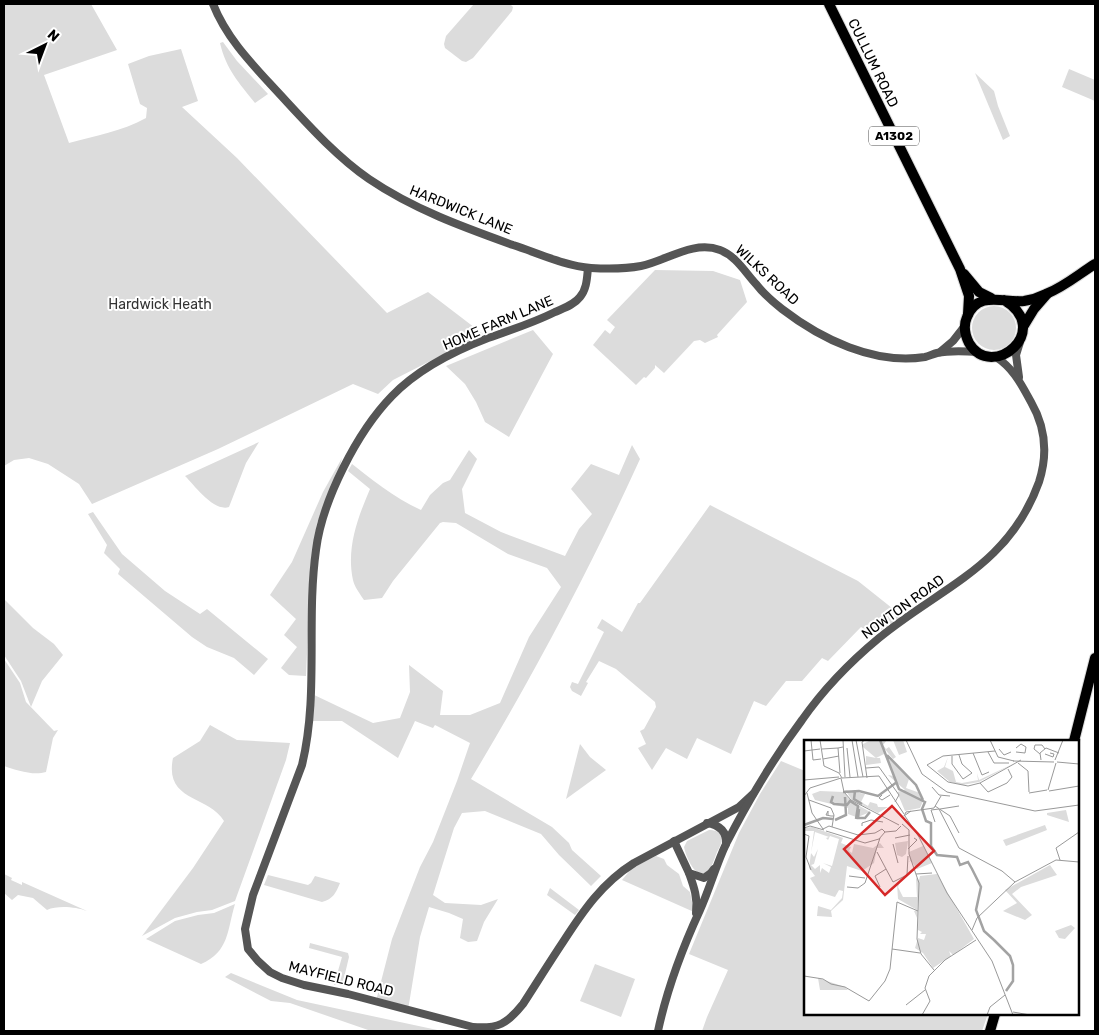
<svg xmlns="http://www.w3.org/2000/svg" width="1099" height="1035" font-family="Rubik,sans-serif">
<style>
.green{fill:#dcdcdc}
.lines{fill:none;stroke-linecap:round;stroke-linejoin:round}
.primary-casing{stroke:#dbdbdb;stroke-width:12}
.trunk-casing{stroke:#dbdbdb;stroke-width:12}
.tertiary{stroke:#555;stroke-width:8}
.primary{stroke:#000;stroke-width:10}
.trunk{stroke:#000;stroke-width:10}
.labels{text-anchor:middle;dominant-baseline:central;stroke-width:4;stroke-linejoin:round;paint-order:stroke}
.shield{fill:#fff;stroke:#4c4c4c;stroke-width:1}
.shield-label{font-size:12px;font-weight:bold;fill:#000}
.street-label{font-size:14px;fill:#000;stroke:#fff}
.park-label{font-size:14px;fill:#333;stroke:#fff}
.inset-river{fill:none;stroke:#a3a3a3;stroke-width:2.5}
.inset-road{fill:none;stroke:#999;stroke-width:1}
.view{fill:#d62828;fill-opacity:0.15;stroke:#d62828;stroke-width:2.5}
.inset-edge{fill:none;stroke:#000;stroke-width:2.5}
</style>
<rect width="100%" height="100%" fill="#fff"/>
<g class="green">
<path d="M4,4H91L117,50L44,75L69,143C94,136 123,131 146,118L147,108L140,104L128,64L149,56L181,49L198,101L182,107L237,158L387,313L428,292L483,334L393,380L378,394L353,384L218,449L92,504L79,484L48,464L29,458L14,460L4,466Z"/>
<polygon points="474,4 510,4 513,7 512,11 473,58 466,62 462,61 445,48 444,44 446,36"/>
<path d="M223,42L237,61L268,94L255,103C239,83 226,69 220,43Z"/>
<polygon points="1069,69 1095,80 1095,101 1062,87"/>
<polygon points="975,73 994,91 998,106 1010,136 1003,140"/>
<polygon points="655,270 713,271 740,280 747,302 717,335 718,337 705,343 700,340 694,341 664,373 655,365 655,368 646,378 644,377 636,385 593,345 605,330 610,334 615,327 607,320"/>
<circle cx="994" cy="328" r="22"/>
<polygon points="533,330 553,354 509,437 485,422 476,402 465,384 446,366"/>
<path d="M259,442L246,463L229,507C214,512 195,486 185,476Z"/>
<path d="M632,445L640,459C590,569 533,676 471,779L552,827L569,843L572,850L601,876L591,886L559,855L541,834L485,811L462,813L454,828L433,895L445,903L481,905L498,899L484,922L477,941L468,942L460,938L463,919L449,913L429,907L420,937L408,1010L376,1001L392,939L420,867L433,842L457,781L470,743L435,725L433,728L415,721L398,758L342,721H309L310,693L373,723L400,718L410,692L409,665L443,691L440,715H470L500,703L529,637L561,587L547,568L508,554L456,523L443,522L440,523L393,581L382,598L364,600C360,594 354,586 353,580C346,548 358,517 370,489L348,471L352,464L347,460C371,479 393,497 421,510L430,495L443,483L450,480L469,450L477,459L462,489L465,513L501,532L565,556L579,529L592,514L571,489L591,464L619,475Z"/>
<polygon points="342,458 339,469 317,523 311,562 306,676 289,675 281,668 297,647 284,635 296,619 270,595 292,562 323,492"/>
<polygon points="710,505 858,581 902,616 874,635 861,627 828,661 822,658 802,681 786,681 766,706 754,701 731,754 697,738 687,759 666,748 652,770 638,748 646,744 640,731 644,729 656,707 655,702 616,669 599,661 586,682 588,683 581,696 572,691 570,687 572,682 578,684 604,632 597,628 602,619 622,632 638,603 640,603"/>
<polygon points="93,512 122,554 165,591 200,614 207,609 268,659 254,675 234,658 207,647 192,637 118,574 120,569 104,553 107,545 88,514"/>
<polygon points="4,599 33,628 54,644 63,655 42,681 31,707 21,681 4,655"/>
<path d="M4,659L20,683L26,702L54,731L58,730L53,738L46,772C33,776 16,770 4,766Z"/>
<path d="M210,725L237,740L290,743L286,760L235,901L212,910L197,912L175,918L142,936L193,868L224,821C208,795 164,802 173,758L200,741Z"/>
<polygon points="580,744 590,757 606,770 566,799"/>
<polygon points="781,761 805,771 805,1014 988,1014 982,1031 702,1031 707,1017 728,970 689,954 739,833 760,794"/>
<path d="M709,830C714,830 720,831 721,837C723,842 719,848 717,852C715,857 713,863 711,867C698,887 686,857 684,847L687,841Z"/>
<polygon points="656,856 664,859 667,865 679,874 683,886 690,892 694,912 622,880 632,868"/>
<path d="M4,874L12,878L11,880L22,885V882L87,911C76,907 58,905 47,910L33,898L18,895L12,900L4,893Z"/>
<path d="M268,875L308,885L311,883L315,876L340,883C336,893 333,899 322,902L264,885Z"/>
<polygon points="550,888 579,910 575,915 547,895"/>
<path d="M235,904C227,931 229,952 201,964L146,939L175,921L198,915L214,913Z"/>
<polygon points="310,943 348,953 349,957 343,982 334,985 342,957 309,948"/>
<polygon points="595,964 635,979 621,1017 580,1001"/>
<polygon points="231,973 297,1000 442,1031 371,1031 290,1003 271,1001 225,977"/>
</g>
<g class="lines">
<defs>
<g id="primary">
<polyline points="829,4 960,269 969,296 968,314"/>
<polyline points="964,274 979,292 991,298"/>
<path d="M1004,300C1054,330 992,382 969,343C965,335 963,326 967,317C978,290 1003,303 1024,301C1031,300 1040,297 1046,294C1064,287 1079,274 1095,264"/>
<polyline points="1023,327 1034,309 1047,294"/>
</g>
<g id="trunk">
<polyline points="1074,741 1095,658"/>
<polyline points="990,1031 995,1014"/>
</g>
</defs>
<use href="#primary" class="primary-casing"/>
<use href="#trunk" class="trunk-casing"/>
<g class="tertiary">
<path d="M213,4C226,37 250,62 274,88C303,119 333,154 369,179C413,209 463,227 513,245C538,253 565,266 591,268C608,269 625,269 641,266C666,261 693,240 720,250C736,256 745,272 756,284C763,293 773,302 782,309C821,339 874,365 925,357C929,356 933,354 937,353C951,350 965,351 978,352"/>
<path d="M588,268C587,277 587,289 580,297C574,305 564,308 555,312C533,323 511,330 488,338C454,351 417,370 392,396C357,432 322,501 316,550C306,621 319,695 302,765L253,895L245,929L248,949L258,961L270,972L282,978L304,985L348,994L473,1027C498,1029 507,1024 523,1004C536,984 549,963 563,942C583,911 602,883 634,863L739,807L753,794"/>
<polyline points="940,352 953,341 964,327"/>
<polyline points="1019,377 1016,355 1020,342"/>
<path d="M707,823C719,825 727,831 726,844"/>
<polyline points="674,841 689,873 704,878 711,873 714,869"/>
<path d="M689,873C694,887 698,898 696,913"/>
<path d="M658,1031C667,989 682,949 700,910C710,888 716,865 726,844C748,801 773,759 802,720C823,690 850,662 879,638C941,587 1009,566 1039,482C1048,454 1046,428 1031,402C1021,384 1014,369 996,357"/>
</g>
<use href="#primary" class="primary"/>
<use href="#trunk" class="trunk"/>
</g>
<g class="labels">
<rect class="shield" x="869" y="126.5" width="50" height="19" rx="4"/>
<g class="shield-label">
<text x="894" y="136">A1302</text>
</g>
<g class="street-label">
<text transform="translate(873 63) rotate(64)">CULLUM ROAD</text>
<text transform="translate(461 210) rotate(22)">HARDWICK LANE</text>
<text transform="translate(767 275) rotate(43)">WILKS ROAD</text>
<text transform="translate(498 323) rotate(-23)">HOME FARM LANE</text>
<text transform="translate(903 607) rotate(-36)">NOWTON ROAD</text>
<text transform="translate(341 979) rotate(14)">MAYFIELD ROAD</text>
</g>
<g class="park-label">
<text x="160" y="304">Hardwick Heath</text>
</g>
</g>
<g transform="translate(804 740)">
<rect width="275" height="275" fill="#fff"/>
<path d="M67,0H75L79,7L77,0H83L79,5L82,9L85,7L92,17L89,19L80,8L82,13L72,18H76L77,23L62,25V16L72,18L59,7V4ZM89,0H99L103,12L95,15ZM83,15L105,39L102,48L116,53L119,61L116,68L101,71L93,52L101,50L84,35L89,36ZM144,17L141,27L149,31L152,42L158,43L174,40L173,33L175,40L211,23L175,42L158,45L146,42L133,31L140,27ZM41,50L61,54L57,62L64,66L66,62L73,64L74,67H84L74,73L48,60ZM16,51L40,52L47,61L66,72L54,77L52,70V77L44,74V68L11,60L8,54ZM262,70L265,82L243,75V73ZM241,85L243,90L210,103L202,106L199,100ZM8,87L39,98L37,103L47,107L45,111L48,113L50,104L69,108L76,103L80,108H73L70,123L58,131L43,126L39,160L27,171L28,177L13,176L14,166L27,170L38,158L39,151L35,150L31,157L15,152L6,138L11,136L5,128L10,91H0V88ZM11,92L25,97L22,98L24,100L26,96L35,99L28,126L19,123L27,127L25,133L18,128L16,133V125L11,129L7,125L10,124L14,109L10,117L7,113ZM104,101L102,114L98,117L93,115L91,103ZM119,106L128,123L113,129L107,121L102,123L106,121L105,112ZM246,125L253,135L217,147L208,154L228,175L221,180L199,171L213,163L201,150ZM133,134L170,199L149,215L145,211L147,216L129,228L119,213L111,208L114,198L120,200L122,194H116L118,192L114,190L115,143L113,178L110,171L113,170L94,159L93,143L96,142L94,147L99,157H113L112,138L115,140L116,136ZM267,185L271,188L261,199L255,198L251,191ZM14,238L41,247L44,250H16Z" fill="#dcdcdc" fill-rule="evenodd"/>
<path class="inset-river" d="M76,0L95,49L121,62L118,69L122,81L127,83V106L133,115L153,117L156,125L164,122L168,129L177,147L172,170L180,191L190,200M83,15L112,45L119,60M51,51L50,59L58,64M39,52L55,51L74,56L93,42M29,56L27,62L30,64L43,65L46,61L54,66L52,79M55,69L54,78H61L66,72M31,80L42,75L41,57M0,85L19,78L29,79M190,200L206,216L209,225V241L202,251"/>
<path class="inset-road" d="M7,0L9,20L17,19M16,0L20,26L35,33L38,38M39,0L41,37M48,0L54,37M52,0L59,37M61,0L58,2L63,38M102,0L118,34L143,52L231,71L275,65M186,0L194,17L210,21M43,8L46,37M212,8L217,4L222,7L221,13L212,12M18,9L34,8M195,9L200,15L207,12M0,11L16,9M191,11L139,16L123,25L144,42L164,46L176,43L217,20M184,12L190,23H205M169,13L178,35L185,32M236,14L230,9L231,5H238L241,9M241,14L249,17L250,14L246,13M148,16V24L159,39L168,33L158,24L155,15M19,19L35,16M237,20L236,13L242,8L255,13M251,20L259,0M209,21L250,22M253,22L275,24M214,23L224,31L225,52M62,28L75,27L95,55L91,62M36,33L34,8L39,7M75,36L100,74M37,38L40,52L47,60L95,85M38,38L75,36M0,40L35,37M176,43L184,52L203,43L208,37L204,29M128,47L135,55L146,56M244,50L252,23M245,51L275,46M3,53L8,73L19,89M225,53L243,50M78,55L75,58L78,60L86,55M0,56L6,48L37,38M5,60L27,68L30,75L28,87M131,66L146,76L155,93M136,69L155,66M107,71L100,76L102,72L130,68L137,56M24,75V71L22,75L27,76H30M101,76L115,97L143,153L188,221L209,275M131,82L127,70L135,69L155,108L198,131L211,142M98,84L105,90V114L115,143L113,199L117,214L130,230M58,86V83L67,80L79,82M0,88L6,86L20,90M19,89L25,86L54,95L71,93L78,89L81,92M22,91L61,103L75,99L81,92M81,92L92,91L97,86M0,94L5,96L2,117L7,130M91,98L106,95M89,104L94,123M104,109L113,100L110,98M73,112L89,142L103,135L104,116M256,120L252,108L275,92M112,134L128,133M45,136L61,138M43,147L54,148L61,143L76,98M76,147L71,136L82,129M168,190L173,178L211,142L252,120L275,122M88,209L116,213M0,236L19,239L27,244L41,247L65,261L81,241L86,229L93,162L114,171M102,265L121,250M209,272L226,275M118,275L126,261L121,248L125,236L141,220L172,200M183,275L186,267L201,255"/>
<path class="view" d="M88,66L130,111L81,155L40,109Z"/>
<rect width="275" height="275" class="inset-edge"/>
</g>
<rect width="1099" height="1035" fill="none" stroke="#000000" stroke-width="10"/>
<g transform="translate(45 45) rotate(42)" stroke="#ffffff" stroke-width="4" paint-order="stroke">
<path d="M0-4L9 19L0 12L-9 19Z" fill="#000000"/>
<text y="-8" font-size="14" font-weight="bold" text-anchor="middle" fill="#000000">N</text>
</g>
</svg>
